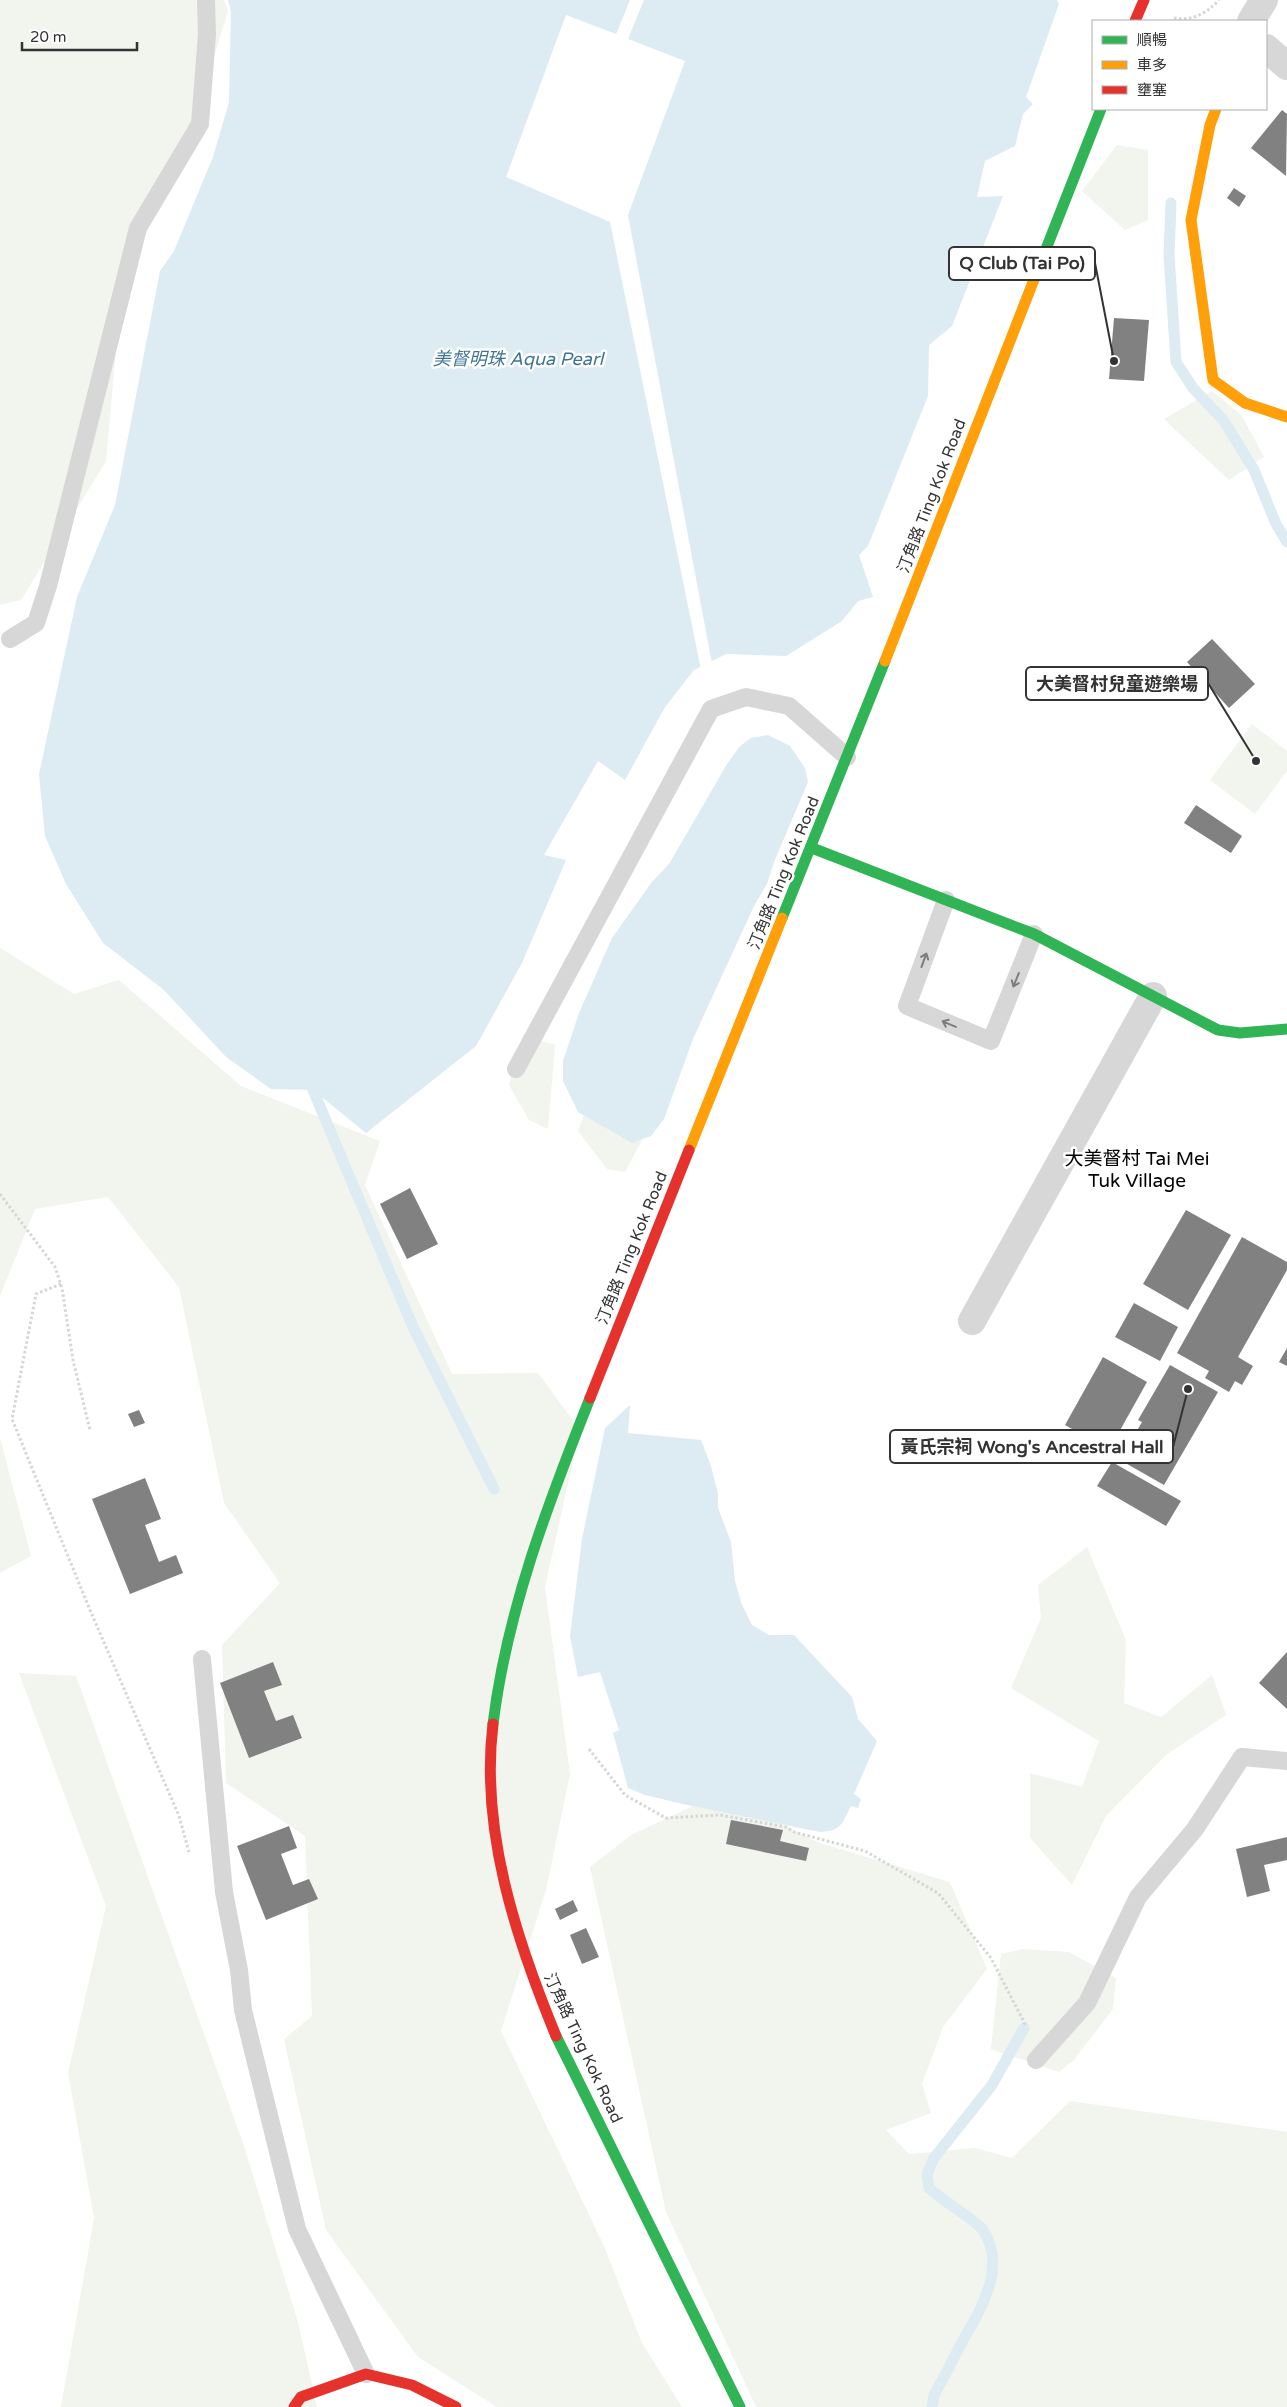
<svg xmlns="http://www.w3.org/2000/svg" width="1287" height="2407" font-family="'Varela Round','Noto Sans TC',sans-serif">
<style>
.green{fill:#f1f5ed}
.water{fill:#ddebf3}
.pier{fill:#fff}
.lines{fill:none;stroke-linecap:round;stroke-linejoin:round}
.stream{stroke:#ddebf3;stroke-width:11}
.building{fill:#818181}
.path{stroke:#d6d6d6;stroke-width:3;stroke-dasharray:2.5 2.5;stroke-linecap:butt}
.lane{stroke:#d7d7d7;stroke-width:18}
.street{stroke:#d7d7d7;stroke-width:28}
.fast{stroke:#30b455;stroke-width:11}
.slow{stroke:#ff9f0a;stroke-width:11}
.jam{stroke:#e5322d;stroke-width:11}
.oneway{stroke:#7d7d7d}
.labels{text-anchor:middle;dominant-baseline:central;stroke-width:5;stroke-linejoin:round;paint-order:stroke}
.street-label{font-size:16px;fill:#333;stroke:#fff}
.water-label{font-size:18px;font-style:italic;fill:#3f7597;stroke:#fff}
.quarter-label{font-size:19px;fill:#000;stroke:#fff}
.leader{fill:none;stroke:#333;stroke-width:2}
.callout-dot{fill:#333;stroke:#fff;stroke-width:2}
.callout{fill:#fff;stroke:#333;stroke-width:2}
.callout-label{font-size:18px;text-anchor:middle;font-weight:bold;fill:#333}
</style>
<rect width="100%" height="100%" fill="#fff"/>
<g class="green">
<polygon points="0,0 224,0 228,11 199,106 123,273 106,461 21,600 0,605"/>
<polygon points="1117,145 1148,150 1148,220 1125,230 1082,191"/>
<polygon points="1212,391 1242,416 1264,457 1229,480 1164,419"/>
<polygon points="1252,724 1287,751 1287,771 1255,814 1210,780"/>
<polygon points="0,948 74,994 119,980 241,1086 380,1141 365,1185 452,1374 538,1373 580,1430 545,1587 570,1774 546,1890 501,2031 604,2246 642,2343 682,2407 497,2407 418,2357 326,2230 284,2039 312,2016 305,1836 226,1783 222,1645 280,1583 224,1503 179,1287 108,1197 35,1209 0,1296"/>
<polygon points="523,1035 555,1045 548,1129 529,1120 509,1085"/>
<polygon points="591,1096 657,1112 625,1172 607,1169 578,1131"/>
<polygon points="0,1438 31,1556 0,1573"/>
<polygon points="1087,1547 1126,1640 1124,1703 1161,1717 1212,1675 1226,1715 1166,1755 1106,1816 1072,1885 1030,1838 1030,1773 1082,1787 1099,1741 1011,1688 1041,1618 1038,1585"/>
<polygon points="19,1673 76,1676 243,2143 298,2322 317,2407 61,2407 94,2218 68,2073 106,1906"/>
<polygon points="718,1794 820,1843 950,1882 987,1969 943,2027 922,2084 931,2113 886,2130 909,2154 975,2148 1012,2158 1070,2101 1287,2132 1287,2407 756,2407 666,2212 590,1867 631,1835"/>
<polygon points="1023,1949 1069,1952 1116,1978 1113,2009 1074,2060 1059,2072 991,2049 1001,1954"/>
</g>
<g class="water">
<polygon points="228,0 1057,0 1059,4 1026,97 1033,104 1023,114 1015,146 985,161 977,197 1003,196 952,326 929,345 928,396 868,546 859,555 873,597 858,601 842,621 786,656 726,654 694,670 665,707 625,780 598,761 544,855 566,860 522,963 476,1046 366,1133 313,1090 271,1089 226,1057 164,990 103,943 66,884 45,836 39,774 77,597 115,505 160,271 174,251 213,157 229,102 231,12"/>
<polygon points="768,735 790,746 805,768 808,782 774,862 767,884 754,906 693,1039 664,1119 651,1136 632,1143 578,1112 563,1081 563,1061 579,1013 612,938 652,882 669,864 727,764 740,746 751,738"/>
<path d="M630,1405L628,1433L701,1440L711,1466L718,1494V1508L731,1542L735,1581L742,1605L752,1625L769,1635H794L852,1697L858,1719L877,1741L854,1794L861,1799L858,1808L851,1806C842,1823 842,1831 820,1832L683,1804L645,1795L628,1788L613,1733L619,1730L600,1672L578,1677L570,1636L582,1539L605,1428Z"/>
</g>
<polygon class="pier" points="630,0 644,0 628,39 685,61 628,215 712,664 701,670 610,222 506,177 566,15 616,34"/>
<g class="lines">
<g class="stream">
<polyline points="1171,203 1169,255 1176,362 1193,388 1224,421 1254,470 1276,524 1287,542"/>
<polyline points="313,1090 413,1327 494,1489"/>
<path d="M932,2407L934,2395C944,2378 952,2361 961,2344C980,2310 1008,2268 983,2230C975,2219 941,2200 929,2188L927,2174L934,2158L992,2085L1024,2028"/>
</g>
</g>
<g class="building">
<polygon points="1282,110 1287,114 1286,176 1251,148"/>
<polygon points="1234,188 1246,196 1239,207 1227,198"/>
<polygon points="1114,318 1149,320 1144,381 1109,379"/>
<polygon points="1212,639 1255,684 1229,708 1187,662"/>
<polygon points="1196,805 1242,836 1231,853 1184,823"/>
<polygon points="410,1188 438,1244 407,1259 380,1204"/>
<polygon points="1186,1210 1231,1235 1188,1310 1143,1284"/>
<polygon points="1242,1237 1287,1262 1287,1270 1238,1357 1253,1366 1242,1385 1235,1381 1229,1392 1205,1378 1209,1371 1177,1353"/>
<polygon points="1134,1303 1178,1327 1160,1361 1115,1337"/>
<polygon points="1287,1348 1287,1366 1279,1362"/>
<polygon points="1103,1357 1147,1382 1109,1450 1065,1425"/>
<polygon points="1170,1365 1218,1392 1164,1485 1120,1460 1142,1422 1138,1420"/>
<polygon points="139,1410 145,1423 134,1427 128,1414"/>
<polygon points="1112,1462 1181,1501 1166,1526 1097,1486"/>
<polygon points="145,1478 161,1519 145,1525 159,1562 176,1555 183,1573 130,1594 92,1499"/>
<polygon points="1287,1652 1287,1709 1259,1683"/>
<polygon points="273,1662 282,1685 264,1691 276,1721 293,1715 302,1738 249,1758 220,1683"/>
<polygon points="731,1820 783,1830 780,1841 809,1848 806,1861 726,1844"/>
<polygon points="289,1826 297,1848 281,1854 293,1885 309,1879 318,1899 266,1920 237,1846"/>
<polygon points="1287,1837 1287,1860 1264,1865 1270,1891 1247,1897 1236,1849"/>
<polygon points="573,1900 578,1911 560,1920 555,1909"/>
<polygon points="586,1928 599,1957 582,1964 570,1935"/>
</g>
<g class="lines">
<g class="path">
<path d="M1174,18C1192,21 1206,14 1219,0"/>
<polyline points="0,1194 55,1267 62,1288 73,1360 90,1430"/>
<polyline points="61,1284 36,1294 12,1419 90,1610 179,1816 189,1852"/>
<polyline points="589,1749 625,1795 666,1818 720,1815 786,1827 794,1832 865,1851 938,1893 991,1958 1026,2026"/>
</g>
<g class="lane">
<polyline points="10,639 36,623 48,586 138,228 200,124 207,34 206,0"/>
<polyline points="946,900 907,1006 991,1041 1034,934"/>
<polyline points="516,1069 711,709 746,697 789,706 847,757"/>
<polyline points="202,1659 224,1892 239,1970 243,2010 297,2229 366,2374"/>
<polyline points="1036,2060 1087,2003 1138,1897 1195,1829 1242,1757 1287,1761"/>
</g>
<g class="street">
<polyline points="1251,21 1264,0"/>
<polyline points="1266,48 1287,66"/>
<polyline points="972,1321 1153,996"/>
</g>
<g class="fast">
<polyline points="1035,277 1101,109"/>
<polyline points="812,848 1034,934 1218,1030 1240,1033 1287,1029"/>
<polyline points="782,918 885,661"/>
<path d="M493,1724C507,1610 548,1504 590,1398"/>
<polyline points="556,2036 740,2407"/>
</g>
<g class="slow">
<polyline points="1216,109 1210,125 1191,220 1213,380 1245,403 1287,417"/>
<polyline points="885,661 1035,277"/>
<polyline points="689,1150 782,918"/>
</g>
<g class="jam">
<polyline points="1135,21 1144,0"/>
<polyline points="590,1398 689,1150"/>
<path d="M493,1724C480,1830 516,1939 556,2036"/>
<polyline points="294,2407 301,2397 366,2374 412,2385 456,2407"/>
</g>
</g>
<defs><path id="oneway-shaft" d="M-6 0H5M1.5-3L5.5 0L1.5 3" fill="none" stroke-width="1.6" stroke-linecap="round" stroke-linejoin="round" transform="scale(1.25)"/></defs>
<g class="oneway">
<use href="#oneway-shaft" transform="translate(924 960) rotate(-70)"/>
<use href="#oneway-shaft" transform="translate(1016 980) rotate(112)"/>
<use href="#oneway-shaft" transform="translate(949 1024) rotate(-157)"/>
</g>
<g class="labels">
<g class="street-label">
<text transform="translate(932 496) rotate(-69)">汀角路 Ting Kok Road</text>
<text transform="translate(784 873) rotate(-68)">汀角路 Ting Kok Road</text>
<text transform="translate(632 1248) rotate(-68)">汀角路 Ting Kok Road</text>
<text transform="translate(583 2048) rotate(65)">汀角路 Ting Kok Road</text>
</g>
<g class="water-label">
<text x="518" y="359">美督明珠 Aqua Pearl</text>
</g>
<g class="quarter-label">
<text x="1137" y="1159">大美督村 Tai Mei<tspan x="1137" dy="22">Tuk Village</tspan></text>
</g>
</g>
<path class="leader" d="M1114 361L1095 263M1256 761L1208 683M1188 1389L1173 1447"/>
<g class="callout-dot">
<circle cx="1114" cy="361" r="5"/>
<circle cx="1256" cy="761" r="5"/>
<circle cx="1188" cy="1389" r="5"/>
</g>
<g class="callout">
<rect x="949" y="247" width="146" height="33" rx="5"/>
<rect x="1026" y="667" width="182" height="33" rx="5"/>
<rect x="890" y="1430" width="283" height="33" rx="5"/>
</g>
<g class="callout-label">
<text x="1022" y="269">Q Club (Tai Po)</text>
<text x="1117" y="690">大美督村兒童遊樂場</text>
<text x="1032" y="1453">黃氏宗祠 Wong's Ancestral Hall</text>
</g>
<rect x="1092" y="20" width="175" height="90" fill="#ffffff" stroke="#adadad"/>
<rect x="1102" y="36" width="25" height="8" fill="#30b455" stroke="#adadad"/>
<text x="1137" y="45" font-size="15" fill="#333333">順暢</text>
<rect x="1102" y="61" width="25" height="8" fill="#ff9f0a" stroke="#adadad"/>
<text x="1137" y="70" font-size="15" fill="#333333">車多</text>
<rect x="1102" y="86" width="25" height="8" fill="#e5322d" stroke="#adadad"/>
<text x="1137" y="95" font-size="15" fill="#333333">壅塞</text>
<path d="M22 42v8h115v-8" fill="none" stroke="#333333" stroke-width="2.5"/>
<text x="30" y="42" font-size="15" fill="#333333" stroke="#ffffff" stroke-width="4" paint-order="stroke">20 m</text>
</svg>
